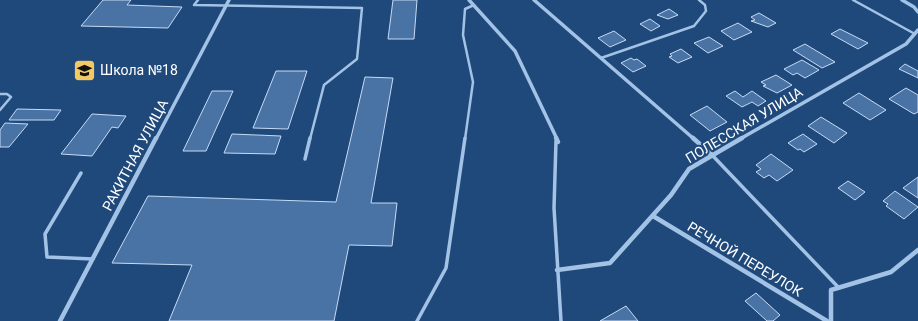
<svg xmlns="http://www.w3.org/2000/svg" width="918" height="321" font-family="Roboto,sans-serif">
<style>
.building{fill:#4972a5;stroke:#c6dbf5}
.lines{fill:none;stroke-linecap:round;stroke-linejoin:round}
.service-far1{stroke:#a2c2e6;stroke-width:2.5}
.service{stroke:#a2c2e6;stroke-width:3.5}
.minor-far1{stroke:#a2c2e6;stroke-width:3.5}
.minor{stroke:#a2c2e6;stroke-width:4.5}
.labels{text-anchor:middle;dominant-baseline:central;stroke-width:4;stroke-linejoin:round;paint-order:stroke}
.poi-label{font-size:14px;fill:#fff;stroke:#20497b;text-anchor:start}
.street-label{font-size:14px;fill:#fff;stroke:#20497b}
</style>
<rect width="100%" height="100%" fill="#20497b"/>
<g class="building">
<polygon points="103,0 131,0 127,5 182,7 168,28 81,26"/>
<polygon points="393,0 417,0 414,39 388,39"/>
<polygon points="669,9 678,15 668,19 657,15"/>
<polygon points="759,13 776,23 768,27 751,21 755,20 751,17"/>
<polygon points="650,19 660,26 651,31 640,24"/>
<polygon points="738,23 752,32 734,40 721,31"/>
<polygon points="840,29 868,43 858,49 831,34"/>
<polygon points="614,31 626,40 610,47 598,38"/>
<polygon points="709,37 723,46 708,53 694,43"/>
<polygon points="805,44 835,62 822,68 793,50"/>
<polygon points="681,49 692,57 678,63 669,57 672,56 670,54"/>
<polygon points="631,58 634,60 637,59 646,66 633,72 621,63"/>
<polygon points="802,60 819,70 805,78 797,73 793,75 784,69"/>
<polygon points="905,64 918,71 918,78 899,69"/>
<polygon points="276,71 307,71 288,129 253,128"/>
<polygon points="776,75 792,85 777,93 763,86 766,85 761,82"/>
<polygon points="365,77 393,78 371,203 397,203 392,246 349,245 334,321 169,321 192,265 112,263 148,196 336,202"/>
<polygon points="906,88 918,95 918,112 914,114 889,99"/>
<polygon points="212,91 233,91 206,151 183,151"/>
<polygon points="735,91 743,97 752,91 766,101 758,106 752,102 742,107 726,96"/>
<polygon points="859,93 886,110 870,120 843,103"/>
<polygon points="707,106 727,122 710,131 690,115"/>
<polygon points="17,109 61,110 54,120 9,120"/>
<polygon points="92,114 126,116 118,128 112,127 92,156 61,154"/>
<polygon points="821,117 847,133 834,143 808,126"/>
<polygon points="5,123 28,124 9,147 0,147 0,130"/>
<polygon points="232,134 281,136 275,154 224,153"/>
<polygon points="803,134 817,144 804,152 800,149 798,150 788,143"/>
<polygon points="771,154 793,170 777,181 769,175 764,178 756,172 761,169 756,165"/>
<polygon points="918,177 918,198 903,188"/>
<polygon points="848,181 865,192 855,200 838,188"/>
<polygon points="895,191 918,207 904,219 886,206 888,204 883,201"/>
<polygon points="756,293 780,315 773,321 767,321 745,301"/>
<polygon points="626,306 638,321 600,321"/>
</g>
<g class="lines">
<g class="service-far1">
<polyline points="198,0 194,5 362,8 357,59 324,85 310,139"/>
<polyline points="853,0 915,34"/>
<polyline points="601,58 694,26 706,11 705,5 699,0"/>
<polyline points="0,94 7,94 11,97 0,110"/>
<polyline points="465,139 473,82 463,35 465,9 474,5"/>
</g>
<g class="service">
<polyline points="556,141 554,208 561,321"/>
<polyline points="712,155 839,288"/>
<polyline points="305,159 310,138"/>
<polyline points="81,173 45,234 47,257 93,259"/>
<polyline points="417,321 446,268 465,138"/>
</g>
<g class="minor-far1">
<polyline points="469,0 515,51 557,139"/>
<polyline points="534,0 694,139"/>
<polyline points="902,0 914,7 918,12"/>
<polyline points="156,139 229,0"/>
<polyline points="740,139 906,44 918,30"/>
</g>
<g class="minor">
<polyline points="556,138 558,142"/>
<polyline points="693,138 712,155"/>
<polyline points="653,216 827,321"/>
<polyline points="557,270 610,263 671,195 689,169 742,138"/>
<polyline points="60,321 156,138"/>
<polyline points="831,321 831,290 891,272 918,250"/>
</g>
</g>
<defs>
<symbol id="school-square" viewBox="-11 -11 22 22"><rect x="-9" y="-9" width="18" height="18" rx="4" fill="#f3c963" stroke="#20497b"/><path d="M0-5L7-2L0 1L-7-2ZM-4 1L0 2.5L4 1V4Q0 6-4 4Z" fill="#111"/></symbol>
</defs>
<g fill-rule="evenodd">
<use href="#school-square" x="72" y="58" width="25" height="25"/>
</g>
<g class="labels">
<g class="poi-label">
<text x="100" y="70">Школа №18</text>
</g>
<g class="street-label">
<text transform="translate(744 125) rotate(-31)">ПОЛЕССКАЯ УЛИЦА</text>
<text transform="translate(135 155) rotate(-62)">РАКИТНАЯ УЛИЦА</text>
<text transform="translate(745 259) rotate(31)">РЕЧНОЙ ПЕРЕУЛОК</text>
</g>
</g>
</svg>
